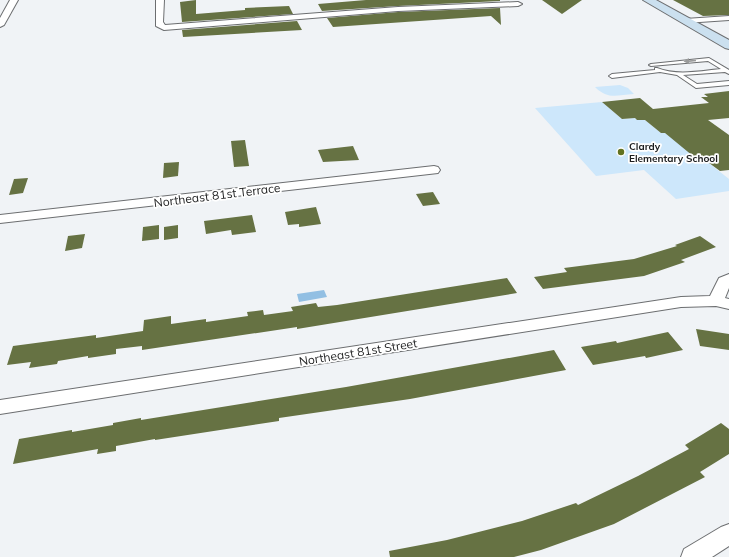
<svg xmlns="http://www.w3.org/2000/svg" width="729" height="557" font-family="Mulish,sans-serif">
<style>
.green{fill:#cde7fb}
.water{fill:#92bfe3}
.building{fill:#667243}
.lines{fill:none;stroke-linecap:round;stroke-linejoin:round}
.lane-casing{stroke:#6c6e70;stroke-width:2}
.street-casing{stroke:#6c6e70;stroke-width:2}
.secondary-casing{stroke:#6c6e70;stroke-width:2}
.lane{fill:#fff;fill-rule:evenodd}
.street{fill:#fff;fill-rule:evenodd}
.secondary{fill:#cbe0ef;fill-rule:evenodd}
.oneway{fill:#999a9a}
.poi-dot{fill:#617220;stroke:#fff;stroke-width:1.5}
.labels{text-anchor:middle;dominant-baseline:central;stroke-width:3.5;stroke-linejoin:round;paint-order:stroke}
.far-poi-label{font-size:10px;font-weight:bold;fill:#1d1e1f;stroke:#fff;text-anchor:start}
.street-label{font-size:12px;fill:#1d1e1f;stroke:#fff}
</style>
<rect width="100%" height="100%" fill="#f0f3f6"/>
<g class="green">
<path d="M620,85L628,88L634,94C617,95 608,100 595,87Z"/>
<polygon points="602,102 622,119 635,118 637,120 645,120 661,133 665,133 705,160 729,179 729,191 676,199 644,170 596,176 535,108"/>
</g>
<polygon class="water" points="324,290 327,297 299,302 297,294"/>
<g class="building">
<polygon points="196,0 196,14 245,10 245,8 289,6 293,14 182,22 180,2"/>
<polygon points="366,0 500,0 500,1 398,6 322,11 318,4"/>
<polygon points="542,0 582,0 562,14"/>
<polygon points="673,0 729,0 729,15 703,16"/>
<polygon points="500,8 501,25 491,16 333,27 327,18 398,12"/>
<polygon points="297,21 302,30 183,37 182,30"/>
<polygon points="729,91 729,118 708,120 729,135 729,170 720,171 705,160 699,161 665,133 661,133 645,120 637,120 635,118 622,119 602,102 640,98 653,109 709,103 701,97 708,97 704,94"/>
<polygon points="245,140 249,166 234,167 231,141"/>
<polygon points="353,146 359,160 323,162 318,150"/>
<polygon points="179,162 178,176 163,178 164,163"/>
<polygon points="28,178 23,193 9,195 14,179"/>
<polygon points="433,192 440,204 423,206 416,194"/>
<polygon points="316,207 321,224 299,227 299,224 288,225 285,212"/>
<polygon points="252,215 256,232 232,235 231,230 206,234 204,221"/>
<polygon points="159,225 159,239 142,241 143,227"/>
<polygon points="178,225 178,238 164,240 164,227"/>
<polygon points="85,234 82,248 65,251 68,236"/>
<polygon points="700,236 716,247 681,260 685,262 644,276 543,289 534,277 567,272 564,268 634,259 677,246 675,245"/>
<polygon points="507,278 517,293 297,329 297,327 142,350 142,346 116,349 116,354 88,358 88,356 58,361 57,364 29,368 31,362 7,365 13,346 96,335 96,338 143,331 144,320 171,316 171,324 206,319 206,322 248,316 247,312 263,310 264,315 293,311 291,307 316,303 318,307 337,305"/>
<polygon points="696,329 729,334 729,350 700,346"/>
<polygon points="668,332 683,350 646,358 645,356 593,365 581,347 616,341 617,343"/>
<polygon points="554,350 566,370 410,399 279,418 279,421 155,440 155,439 116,446 116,451 97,454 98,449 13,464 19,439 72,430 72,432 113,425 113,423 141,418 141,420 346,387"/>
<polygon points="721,423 729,429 729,454 700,472 705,477 614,524 541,550 514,557 390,557 389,551 447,540 522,521 576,503 578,505 638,476 689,449 685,445"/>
</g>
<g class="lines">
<defs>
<path id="lane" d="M709,58L729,70V74L725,72L683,75L697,84L729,81V85L696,88L677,75L660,72L612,78L609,76L612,74L655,70V68H657C677,76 700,71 721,69L708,61L651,66L649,65L651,64Z"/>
<g id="street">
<polygon points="10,0 18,0 4,25 0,27 0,18"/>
<polygon points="156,0 164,0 163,22 165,25 398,7 518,2 522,4 518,6 398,11 164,30 156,26"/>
<polygon points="729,16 729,20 685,23 681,21 685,19"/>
<polygon points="434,166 438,167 440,170 438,173 0,223 0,215"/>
<polygon points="729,274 729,288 725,298 729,299 729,309 716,306 681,307 0,414 0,400 681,297 710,296 719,278"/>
<polygon points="729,524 729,546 712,557 681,557 684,549 721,527"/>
</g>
<polygon id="secondary" points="643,0 656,0 729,40 729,49 725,48"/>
</defs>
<use href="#lane" class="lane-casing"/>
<use href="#street" class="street-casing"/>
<use href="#secondary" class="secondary-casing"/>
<use href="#lane" class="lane"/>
<use href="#street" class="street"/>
<use href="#secondary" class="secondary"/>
</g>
<defs><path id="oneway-solid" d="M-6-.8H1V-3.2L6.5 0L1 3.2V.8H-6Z"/></defs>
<use class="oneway" href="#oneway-solid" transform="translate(690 61) rotate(175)"/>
<circle class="poi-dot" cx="621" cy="152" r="4"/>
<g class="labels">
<g class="far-poi-label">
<text x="629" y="146">Clardy<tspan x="629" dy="12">Elementary School</tspan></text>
</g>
<g class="street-label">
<text transform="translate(217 195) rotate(-7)">Northeast 81st Terrace</text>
<text transform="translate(358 352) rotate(-9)">Northeast 81st Street</text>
</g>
</g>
</svg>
